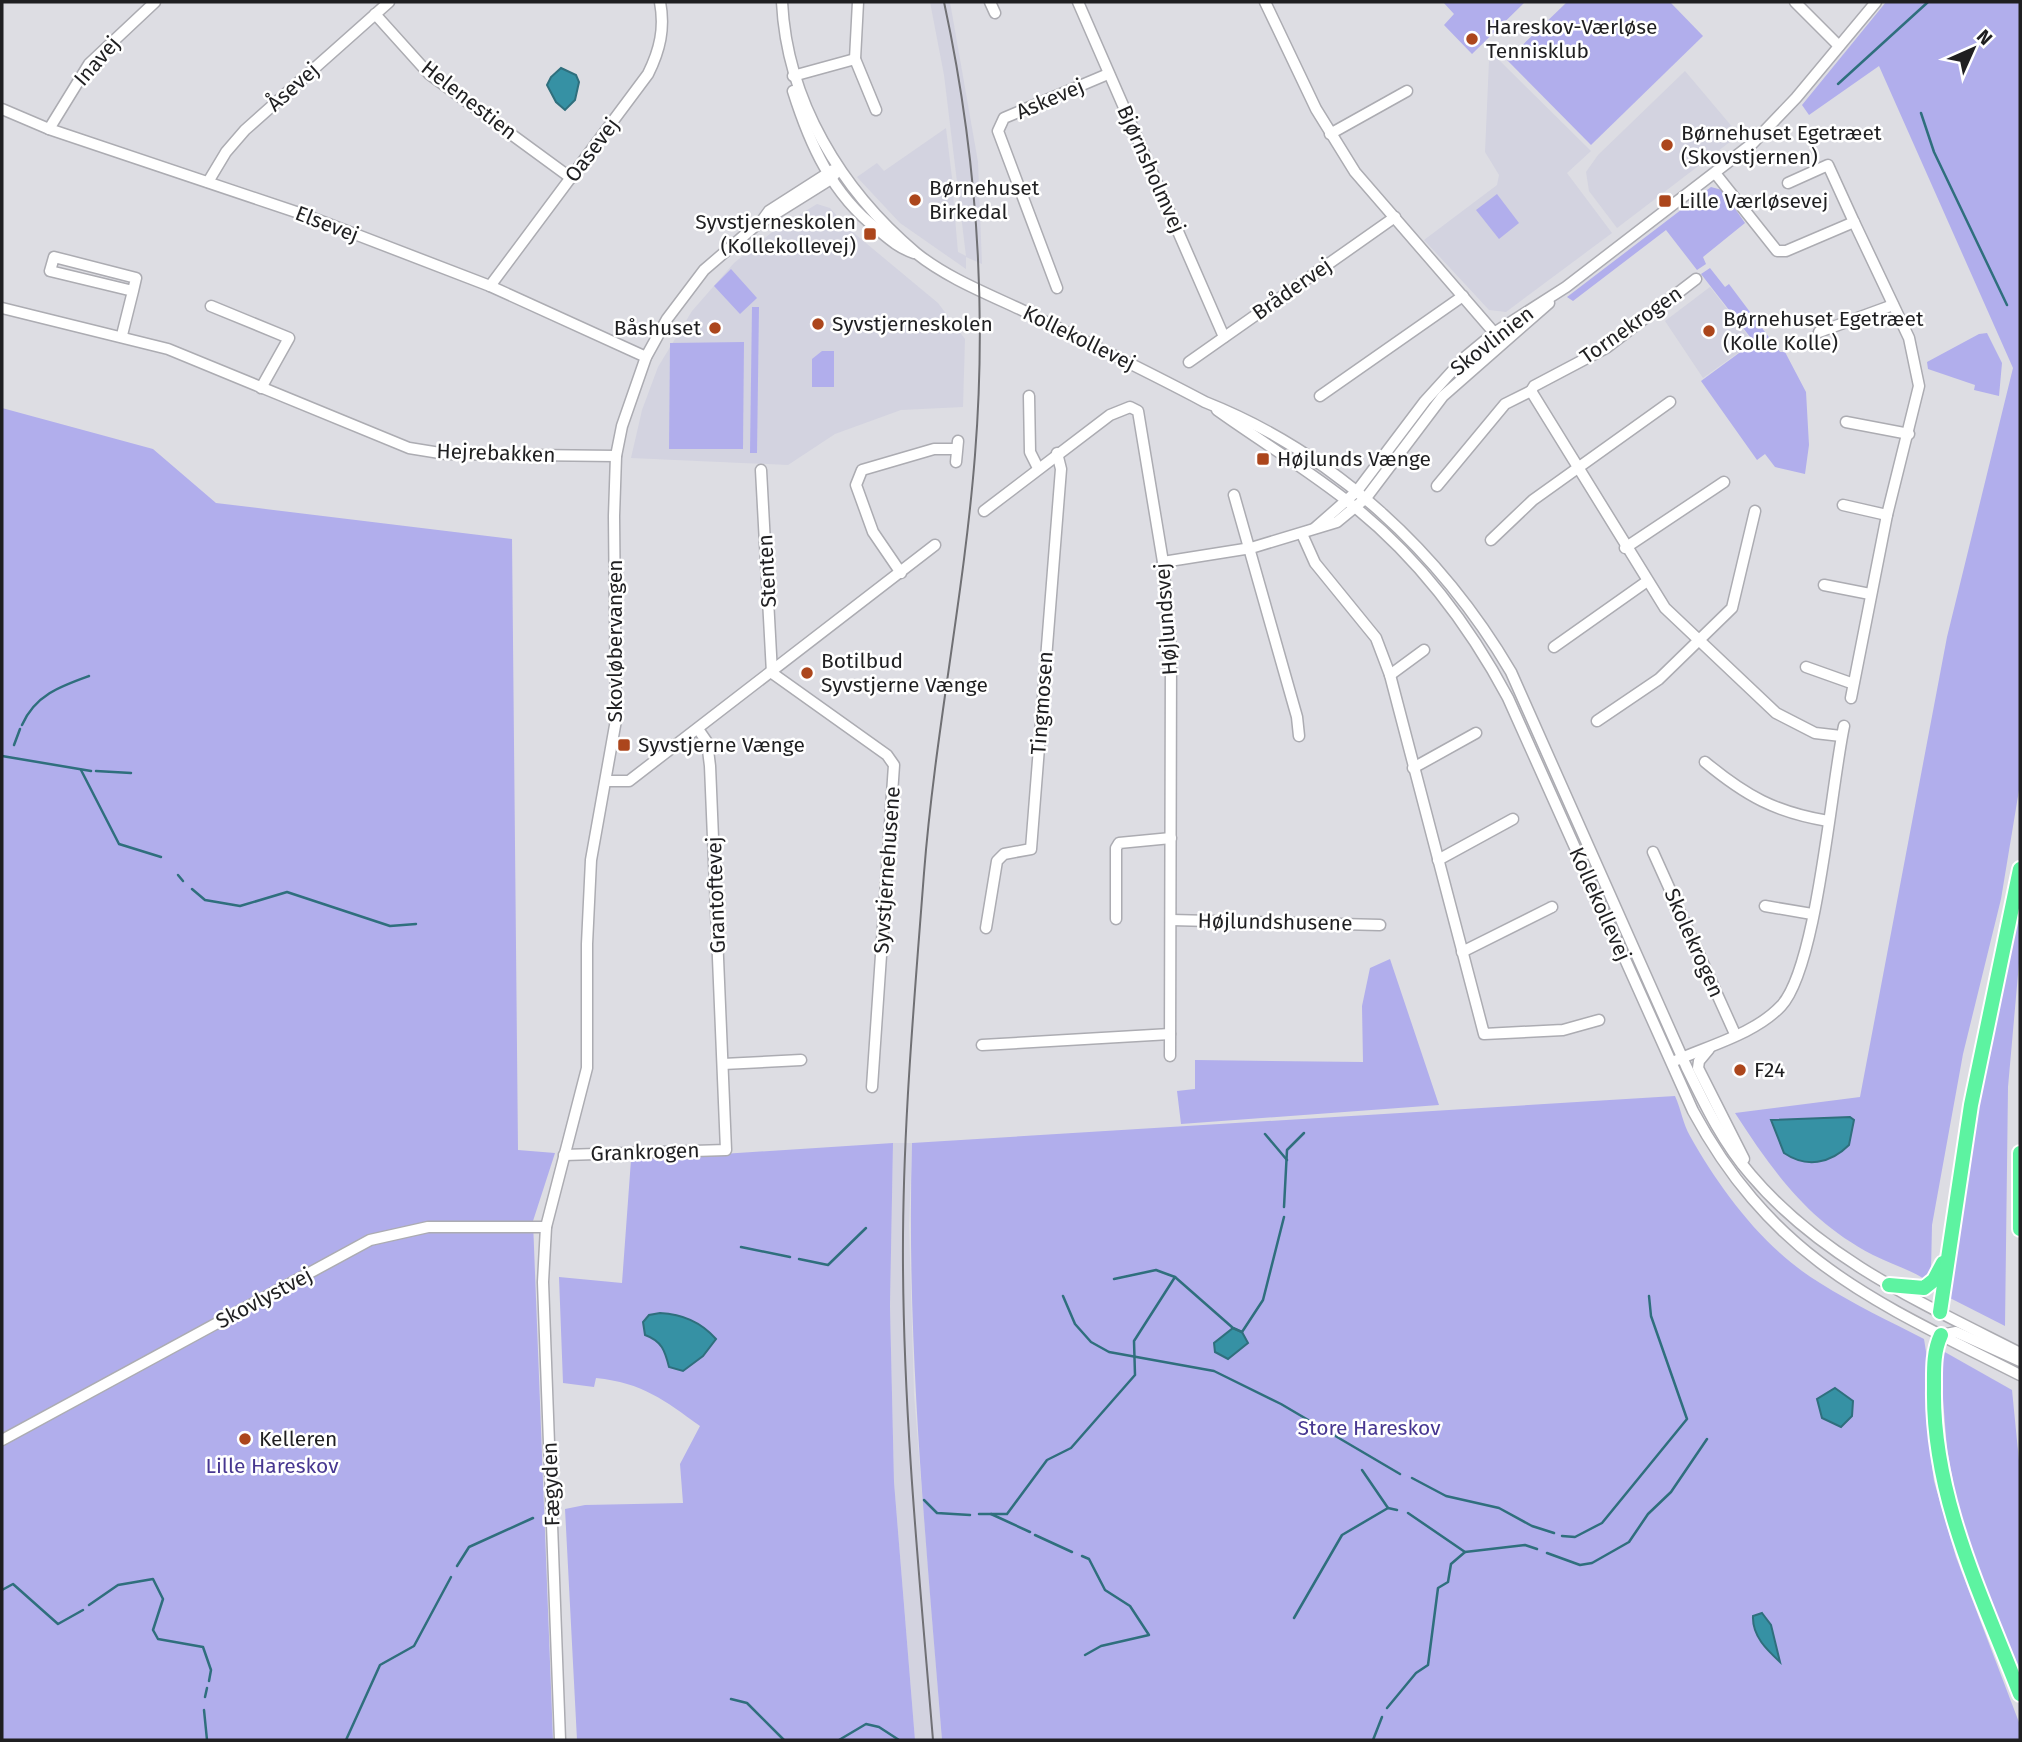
<svg xmlns="http://www.w3.org/2000/svg" width="2022" height="1742" font-family="'Fira Sans',sans-serif">
<style>
.built{fill:#d3d3e0}
.green{fill:#b1aeec}
.water{fill:#3691a4;stroke:#2f6f7d;stroke-width:2}
.lines{fill:none;stroke-linecap:round;stroke-linejoin:round}
.stream{stroke:#2f6f7d;stroke-width:2.5}
.minor-casing{stroke:#acacb2;stroke-width:13}
.highway-casing{stroke:#fff;stroke-width:18}
.minor{stroke:#fff;stroke-width:10}
.highway{stroke:#5df3a1;stroke-width:14}
.tram{stroke:#707074;stroke-width:2}
.poi-dot{fill:#ac461c;stroke:#fff;stroke-width:2.5}
.labels{text-anchor:middle;dominant-baseline:central;stroke-width:5;stroke-linejoin:round;paint-order:stroke}
.poi-label{font-size:21px;fill:#1f1f21;stroke:#fff;text-anchor:start}
.street-label{font-size:21px;fill:#1f1f21;stroke:#fff}
.park-label{font-size:21px;fill:#473791;stroke:#fff}
</style>
<rect width="100%" height="100%" fill="#dddde3"/>
<g class="built">
<polygon points="930,2 950,2 978,162 982,264 966,257 966,269 900,223 857,177 877,163 884,171 946,128 953,186 957,189 953,194 958,252 966,256 944,75"/>
<polygon points="1495,56 1591,151 1567,173 1612,233 1506,312 1489,310 1424,240 1497,185 1499,175 1485,152 1489,60"/>
<polygon points="1685,71 1739,135 1617,228 1589,191 1586,172 1598,155"/>
<polygon points="817,204 830,208 849,229 938,303 965,339 963,407 901,410 835,434 788,465 631,458 642,410 658,367 692,311 734,263 776,229"/>
<polygon points="1710,287 1753,342 1703,378 1665,321"/>
<polygon points="893,1143 912,1143 909,1226 914,1394 942,1740 915,1740 894,1482 890,1306"/>
</g>
<g class="green">
<polygon points="1443,2 1525,2 1472,54 1444,25 1454,14"/>
<polygon points="1567,2 1670,2 1703,36 1591,145 1507,60"/>
<path d="M1886,2H2020V784L2001,899L1963,1054L1932,1225L1931,1271L1926,1280C1909,1269 1891,1264 1873,1255C1808,1221 1774,1173 1735,1113L1860,1097L1947,637L2013,368L1879,66L1809,115L1802,105Z"/>
<polygon points="1711,187 1722,190 1745,223 1703,257 1706,264 1697,270 1666,230 1573,301 1567,297"/>
<polygon points="1497,194 1519,223 1499,239 1476,210"/>
<polygon points="1710,268 1725,287 1729,284 1780,352 1785,352 1806,392 1809,445 1805,474 1775,467 1765,454 1757,460 1701,381 1754,342 1701,274"/>
<polygon points="731,269 757,298 740,314 714,286"/>
<polygon points="752,307 759,307 757,453 750,453"/>
<polygon points="1987,333 2002,363 1999,396 1974,390 1975,385 1928,369 1927,362 1979,334"/>
<polygon points="744,342 743,449 669,449 670,343"/>
<polygon points="822,351 834,351 834,387 812,387 812,359"/>
<polygon points="2,408 153,449 216,503 512,539 518,1150 555,1153 533,1221 553,1740 2,1740"/>
<polygon points="2020,899 2020,952 2008,1087 2005,1326 1948,1297 1971,1105"/>
<polygon points="1390,959 1439,1105 1181,1124 1177,1091 1195,1089 1195,1060 1363,1062 1362,1006 1370,968"/>
<path d="M1675,1096C1681,1109 1683,1124 1690,1136C1721,1191 1765,1250 1820,1283C1853,1304 1889,1321 1924,1339L1928,1364L1927,1427L1934,1481L1956,1557L2020,1725V1740H942C926,1541 906,1343 912,1143Z"/>
<path d="M893,1143L890,1306L894,1482L915,1740H577L565,1509L585,1505L683,1503L680,1464L700,1426C664,1400 643,1383 596,1378L594,1387L563,1383L559,1277L622,1283L631,1160Z"/>
<polygon points="1943,1351 2012,1390 2020,1471 2020,1678 1961,1524 1947,1449 1940,1362"/>
</g>
<g class="water">
<polygon points="561,68 576,75 579,82 575,100 565,110 556,102 547,85 551,77"/>
<path d="M1850,1117L1854,1120L1849,1145C1830,1164 1806,1168 1784,1153L1771,1120Z"/>
<path d="M660,1313C683,1314 701,1322 716,1339L703,1356L683,1371L669,1367C665,1351 662,1341 645,1335L643,1322L649,1315Z"/>
<polygon points="1233,1328 1242,1332 1248,1343 1228,1359 1215,1352 1214,1343"/>
<polygon points="1835,1388 1853,1401 1852,1416 1841,1427 1822,1418 1817,1399"/>
<path d="M1762,1613L1771,1625L1780,1662C1767,1650 1752,1636 1753,1616Z"/>
</g>
<g class="lines">
<g class="stream">
<polyline points="1838,84 1928,2"/>
<polyline points="1921,113 1934,152 2007,305"/>
<path d="M22,725C35,695 61,686 89,676"/>
<polyline points="14,745 20,729"/>
<polyline points="2,756 91,771"/>
<polyline points="81,770 119,844 161,857"/>
<polyline points="96,771 131,773"/>
<polyline points="178,875 183,881"/>
<polyline points="192,889 205,900 240,906 287,892 390,926 416,924"/>
<polyline points="1265,1134 1287,1160"/>
<polyline points="1284,1207 1287,1150 1304,1133"/>
<polyline points="741,1247 790,1257"/>
<polyline points="799,1259 828,1265 866,1228"/>
<polyline points="1114,1279 1156,1270 1175,1277"/>
<polyline points="1063,1296 1075,1324 1091,1342 1109,1352 1214,1371 1281,1404 1400,1474"/>
<polyline points="1362,1470 1388,1508"/>
<polyline points="1412,1478 1446,1496 1499,1508 1532,1526 1554,1533"/>
<polyline points="924,1500 937,1513 970,1515"/>
<polyline points="1408,1513 1465,1552 1525,1545 1537,1549"/>
<polyline points="979,1514 1007,1514 1047,1460 1071,1448 1135,1375 1134,1341 1175,1277 1233,1328 1242,1332 1263,1300 1284,1217"/>
<polyline points="991,1514 1030,1532"/>
<polyline points="1035,1535 1072,1552"/>
<polyline points="1562,1536 1575,1537 1602,1523 1687,1419 1651,1316 1649,1296"/>
<polyline points="1547,1553 1580,1565 1592,1563 1629,1542 1648,1514 1671,1492 1707,1439"/>
<polyline points="1082,1556 1089,1559 1105,1590 1130,1606 1149,1635 1101,1646 1085,1655"/>
<polyline points="457,1566 469,1547 533,1518"/>
<polyline points="2,1590 13,1584 58,1624 83,1610"/>
<polyline points="89,1605 118,1585 153,1579 163,1599 153,1630 158,1639 203,1647 211,1670 209,1681"/>
<polyline points="1294,1618 1342,1535 1388,1508 1397,1510"/>
<polyline points="205,1697 207,1688"/>
<polyline points="731,1699 747,1703 784,1740"/>
<polyline points="1387,1708 1416,1673 1428,1665 1438,1588 1448,1582 1451,1564 1465,1552"/>
<polyline points="204,1710 207,1740"/>
<polyline points="346,1740 380,1665 414,1646 451,1577"/>
<polyline points="839,1740 866,1724 879,1727 899,1740"/>
<polyline points="1373,1740 1382,1717"/>
</g>
<defs>
<g id="minor">
<path d="M782,2C787,101 841,190 916,253C947,278 988,294 1024,311C1084,341 1145,370 1205,402C1334,453 1441,553 1511,672L1686,1066C1705,1105 1723,1143 1751,1175C1822,1259 1924,1304 2020,1353"/>
<polyline points="858,2 855,59 876,110"/>
<polyline points="990,2 995,13"/>
<polyline points="1078,2 1224,337"/>
<polyline points="1265,2 1316,109 1355,172 1497,336"/>
<polyline points="1795,2 1839,46"/>
<polyline points="375,14 429,74 571,178"/>
<polyline points="793,76 855,59"/>
<path d="M793,91C810,145 832,194 877,229C889,239 899,248 914,253"/>
<polyline points="2,109 49,129 308,216 490,286 646,357"/>
<polyline points="49,129 89,64 155,2"/>
<polyline points="1330,134 1407,91"/>
<polyline points="1715,173 1777,251 1786,251 1854,222 1909,338 1919,386 1887,515 1851,698"/>
<polyline points="208,182 226,152 245,130 389,2"/>
<polyline points="1788,183 1828,165 1854,222"/>
<polyline points="761,222 769,211 833,170"/>
<polyline points="1696,279 1606,348 1534,386 1531,391 1665,608 1776,713 1815,733 1841,736"/>
<path d="M490,286L648,74C660,50 665,28 660,2"/>
<polyline points="1057,288 998,131 1004,118 1108,74"/>
<polyline points="211,306 289,338 261,388"/>
<polyline points="2,308 168,349 409,448 446,454 616,456"/>
<polyline points="1819,332 1893,305"/>
<polyline points="122,335 133,291 50,271 54,257 136,278 133,291"/>
<polyline points="1189,362 1395,217"/>
<polyline points="1029,396 1030,452 1038,468"/>
<polyline points="1320,396 1463,296"/>
<path d="M1217,410C1263,443 1312,472 1356,508C1421,561 1469,625 1508,698L1693,1111C1774,1261 1876,1302 2020,1375"/>
<polyline points="1846,422 1909,434"/>
<polyline points="956,462 958,441"/>
<polyline points="761,470 772,673 887,755 894,765 872,1087"/>
<polyline points="1437,486 1505,404 1531,391"/>
<polyline points="1234,495 1297,717 1299,736"/>
<polyline points="1843,505 1887,515"/>
<polyline points="984,511 1110,415 1130,407 1138,411 1163,562 1171,650 1170,1056"/>
<polyline points="1315,528 1357,491 1425,401 1465,357 1494,333 1566,287 1753,143 1796,98 1876,2"/>
<polyline points="1302,534 1315,563 1376,638 1390,675 1484,1034 1563,1030 1599,1020"/>
<polyline points="1491,540 1533,500 1670,402"/>
<polyline points="1625,548 1724,482"/>
<polyline points="1163,562 1251,548 1337,522 1366,498 1443,396 1549,303"/>
<polyline points="901,573 873,532 856,485 862,470 934,449 956,449"/>
<polyline points="1824,585 1870,594"/>
<polyline points="1554,647 1646,582"/>
<polyline points="1806,667 1851,683"/>
<polyline points="1390,675 1424,650"/>
<polyline points="1597,721 1659,679 1732,608 1755,511"/>
<path d="M1705,762C1746,796 1775,812 1828,821"/>
<polyline points="1413,768 1476,733"/>
<polyline points="608,781 629,781 935,545"/>
<polyline points="1653,852 1735,1034"/>
<polyline points="1438,860 1513,819"/>
<polyline points="1765,906 1812,914"/>
<polyline points="1116,919 1116,848 1119,843 1171,838"/>
<polyline points="1171,920 1380,925"/>
<polyline points="986,928 997,861 1004,854 1031,849 1061,469 1057,453"/>
<polyline points="1462,952 1552,907"/>
<polyline points="982,1045 1170,1034"/>
<polyline points="1709,1049 1699,1061 1698,1068 1744,1159"/>
<path d="M1677,1060C1711,1045 1756,1033 1781,1006C1817,968 1831,786 1844,726"/>
<polyline points="723,1064 801,1060"/>
<polyline points="564,1155 726,1150 710,766 707,742 698,729"/>
<polyline points="1941,1335 1956,1332 2020,1361"/>
<polyline points="2,1440 370,1240 428,1227 546,1227"/>
<polyline points="560,1740 543,1282 546,1227 587,1068 587,944 591,860 616,720 614,516 616,456 622,426 646,357 667,319 704,270 754,227 831,179 839,169"/>
</g>
<g id="highway">
<polyline points="2020,1153 2020,1229"/>
<polyline points="1889,1285 1924,1288 1934,1280 1943,1263"/>
<polyline points="1940,1312 1971,1105 2020,869"/>
<path d="M1941,1335C1933,1352 1934,1370 1934,1388C1932,1496 1982,1596 2020,1694"/>
</g>
</defs>
<use href="#minor" class="minor-casing"/>
<use href="#highway" class="highway-casing"/>
<use href="#minor" class="minor"/>
<use href="#highway" class="highway"/>
<path class="tram" d="M933,1740C920,1583 904,1425 903,1267C902,1136 914,1004 924,873C935,733 964,595 975,455C987,304 976,150 944,2"/>
</g>
<g class="poi-dot">
<circle cx="1472" cy="39" r="7"/>
<circle cx="1667" cy="145" r="7"/>
<circle cx="915" cy="200" r="7"/>
<rect x="1658" y="194" width="14" height="14" rx="3.5"/>
<rect x="863" y="227" width="14" height="14" rx="3.5"/>
<circle cx="818" cy="324" r="7"/>
<circle cx="715" cy="328" r="7"/>
<circle cx="1709" cy="331" r="7"/>
<rect x="1256" y="452" width="14" height="14" rx="3.5"/>
<circle cx="807" cy="673" r="7"/>
<rect x="617" y="738" width="14" height="14" rx="3.5"/>
<circle cx="1740" cy="1070" r="7"/>
<circle cx="245" cy="1439" r="7"/>
</g>
<g class="labels">
<g class="poi-label">
<text x="1486" y="27">Hareskov-Værløse<tspan x="1486" dy="24">Tennisklub</tspan></text>
<text x="1681" y="133">Børnehuset Egetræet<tspan x="1681" dy="24">(Skovstjernen)</tspan></text>
<text x="929" y="188">Børnehuset<tspan x="929" dy="24">Birkedal</tspan></text>
<text x="1679" y="201">Lille Værløsevej</text>
<text x="856" y="222" text-anchor="end">Syvstjerneskolen<tspan x="856" dy="24">(Kollekollevej)</tspan></text>
<text x="1723" y="319">Børnehuset Egetræet<tspan x="1723" dy="24">(Kolle Kolle)</tspan></text>
<text x="832" y="324">Syvstjerneskolen</text>
<text x="701" y="328" text-anchor="end">Båshuset</text>
<text x="1277" y="459">Højlunds Vænge</text>
<text x="821" y="661">Botilbud<tspan x="821" dy="24">Syvstjerne Vænge</tspan></text>
<text x="638" y="745">Syvstjerne Vænge</text>
<text x="1754" y="1070">F24</text>
<text x="259" y="1439">Kelleren</text>
</g>
<g class="street-label">
<text transform="translate(97 61) rotate(-49)">Inavej</text>
<text transform="translate(293 87) rotate(-42)">Åsevej</text>
<text transform="translate(1050 99) rotate(-23)">Askevej</text>
<text transform="translate(469 100) rotate(38)">Helenestien</text>
<text transform="translate(592 150) rotate(-53)">Oasevej</text>
<text transform="translate(1151 169) rotate(66)">Bjørnsholmvej</text>
<text transform="translate(327 224) rotate(21)">Elsevej</text>
<text transform="translate(1292 289) rotate(-35)">Brådervej</text>
<text transform="translate(1631 325) rotate(-35)">Tornekrogen</text>
<text transform="translate(1079 338) rotate(26)">Kollekollevej</text>
<text transform="translate(1492 341) rotate(-38)">Skovlinien</text>
<text transform="translate(496 453) rotate(2)">Hejrebakken</text>
<text transform="translate(767 571) rotate(-93)">Stenten</text>
<text transform="translate(1166 619) rotate(-94)">Højlundsvej</text>
<text transform="translate(615 641) rotate(-90)">Skovløbervangen</text>
<text transform="translate(1042 703) rotate(-86)">Tingmosen</text>
<text transform="translate(887 870) rotate(-86)">Syvstjernehusene</text>
<text transform="translate(716 895) rotate(-92)">Grantoftevej</text>
<text transform="translate(1600 904) rotate(66)">Kollekollevej</text>
<text transform="translate(1275 922) rotate(1)">Højlundshusene</text>
<text transform="translate(1694 943) rotate(66)">Skolekrogen</text>
<text transform="translate(645 1152) rotate(-2)">Grankrogen</text>
<text transform="translate(264 1298) rotate(-28)">Skovlystvej</text>
<text transform="translate(551 1484) rotate(-92)">Fægyden</text>
</g>
<g class="park-label">
<text x="1369" y="1428">Store Hareskov</text>
<text x="272" y="1466">Lille Hareskov</text>
</g>
</g>
<rect width="2022" height="1742" fill="none" stroke="#1f1f21" stroke-width="7"/>
<g transform="translate(1973 49) rotate(45)" stroke="#ffffff" stroke-width="5" paint-order="stroke">
<path d="M0-5L12 26L0 18L-12 26Z" fill="#1f1f21"/>
<text y="-10" font-size="19" font-weight="bold" text-anchor="middle" fill="#1f1f21">N</text>
</g>
</svg>
